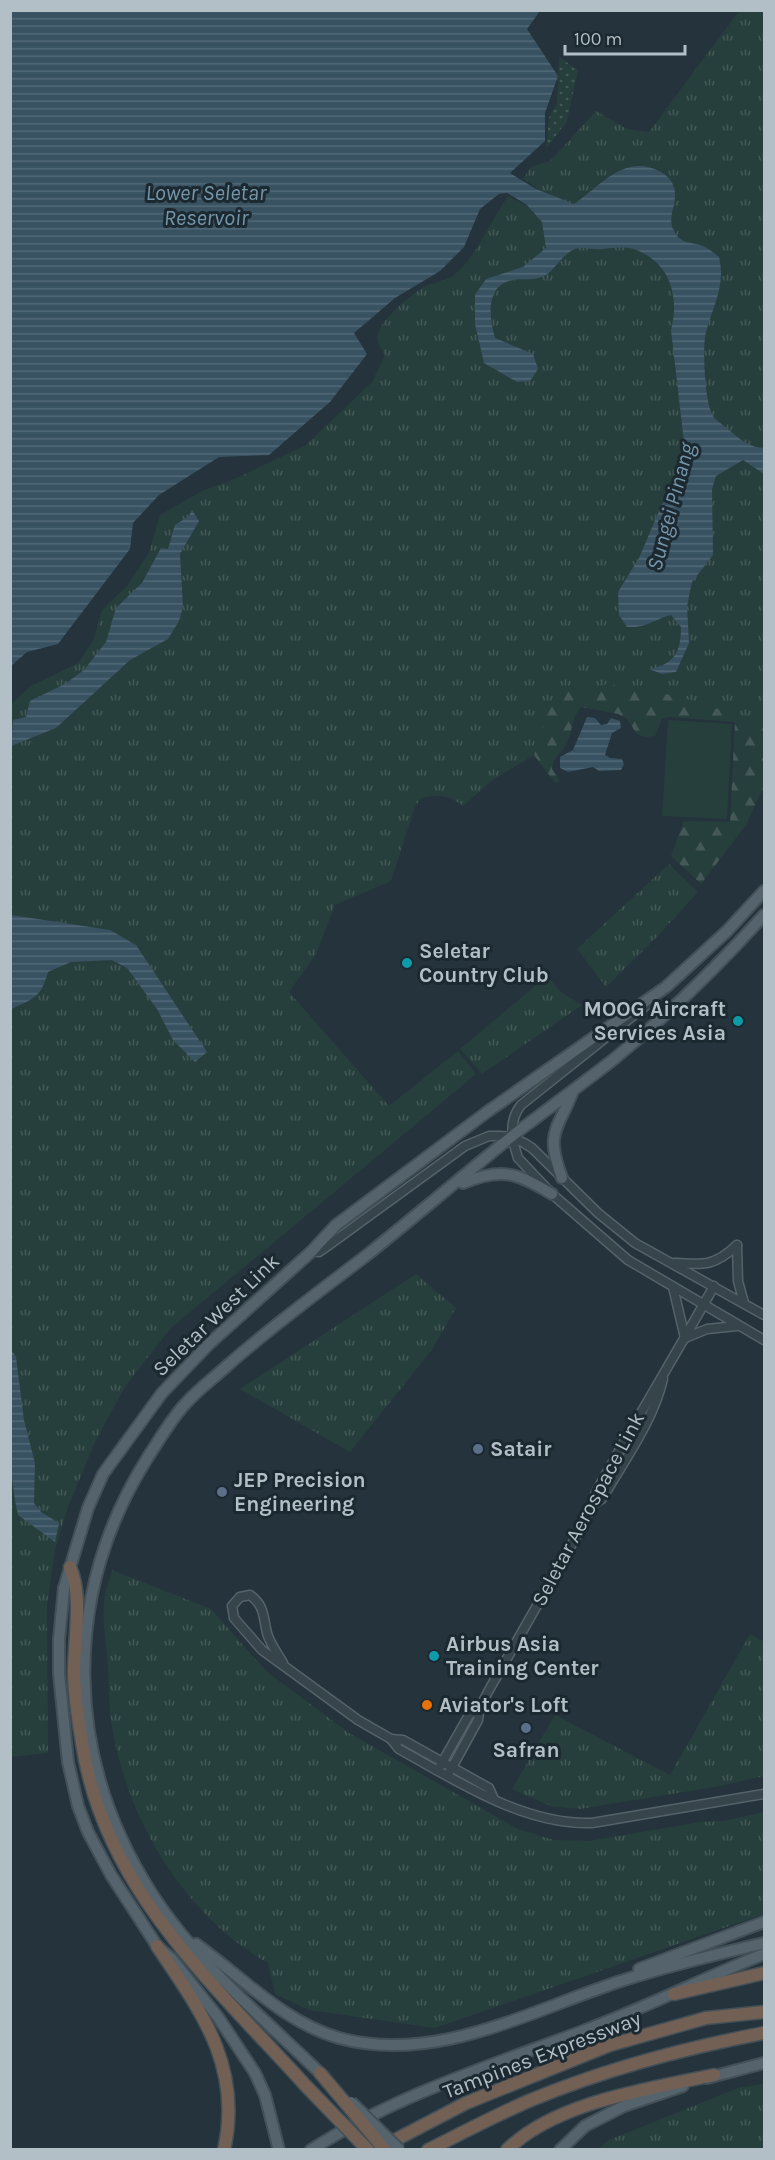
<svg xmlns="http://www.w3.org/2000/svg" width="775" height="2160" font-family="Karla,sans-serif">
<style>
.grass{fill:url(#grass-tufts)}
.forest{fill:url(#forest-firs)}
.park{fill:url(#park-dots)}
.pitch{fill:#273f3c}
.water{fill:url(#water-rules)}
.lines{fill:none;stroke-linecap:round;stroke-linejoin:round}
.minor-casing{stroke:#56626a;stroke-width:11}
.major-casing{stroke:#445058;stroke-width:14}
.highway-casing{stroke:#434f57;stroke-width:15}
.minor{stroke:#37444c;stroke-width:8}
.major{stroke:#55646c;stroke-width:10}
.highway{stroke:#726055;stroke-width:12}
.major-bridge-casing{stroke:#445058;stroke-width:14;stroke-linecap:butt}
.highway-bridge-casing{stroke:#434f57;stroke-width:15;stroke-linecap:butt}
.major-bridge{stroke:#55646c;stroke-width:10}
.highway-bridge{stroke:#726055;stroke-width:12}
.culture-dot{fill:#0f9aa8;stroke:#1d2931;stroke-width:2}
.service-dot{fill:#5c6f8a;stroke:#1d2931;stroke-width:2}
.food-dot{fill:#e8710a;stroke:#1d2931;stroke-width:2}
.labels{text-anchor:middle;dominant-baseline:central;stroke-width:6;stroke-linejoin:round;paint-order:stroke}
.poi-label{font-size:21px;font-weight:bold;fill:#b3bfc7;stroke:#1d2931;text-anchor:start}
.street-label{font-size:21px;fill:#b3bfc7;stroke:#1d2931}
.water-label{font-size:22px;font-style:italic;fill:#7496aa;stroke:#1d2931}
</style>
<defs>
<pattern id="grass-tufts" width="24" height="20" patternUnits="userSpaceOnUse" patternTransform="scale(1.5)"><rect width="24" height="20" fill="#273f3c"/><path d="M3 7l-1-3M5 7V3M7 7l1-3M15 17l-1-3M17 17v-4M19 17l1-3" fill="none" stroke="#445957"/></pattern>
<pattern id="forest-firs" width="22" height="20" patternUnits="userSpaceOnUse" patternTransform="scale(1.5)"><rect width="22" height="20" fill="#273f3c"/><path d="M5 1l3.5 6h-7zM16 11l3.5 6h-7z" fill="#445957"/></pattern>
<pattern id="park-dots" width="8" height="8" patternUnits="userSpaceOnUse" patternTransform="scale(1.5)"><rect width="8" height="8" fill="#273f3c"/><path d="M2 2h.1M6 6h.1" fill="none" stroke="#445957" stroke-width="1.8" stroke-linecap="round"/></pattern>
<pattern id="water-rules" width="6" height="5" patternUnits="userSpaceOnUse" patternTransform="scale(1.5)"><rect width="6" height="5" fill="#385262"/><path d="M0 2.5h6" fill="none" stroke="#526977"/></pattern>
</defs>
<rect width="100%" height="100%" fill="#24333c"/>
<g class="grass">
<path d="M739,11H764V723L673,695L626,690L610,683L581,694L556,689L534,755L494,779L463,806C448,795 439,794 421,798L415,807L391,881L335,905L316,954L289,992L389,1106L458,1051L476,1074L171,1328L126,1385L95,1442L68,1507L55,1550L47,1605L48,1753L11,1757L10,705L31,686L78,663L93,641L102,610L127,586L149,553L160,515L202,491L237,478L306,445L372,382L385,355C381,348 376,342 378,334C380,320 411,295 422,288C431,282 444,282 453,276C477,257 490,221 508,196L527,206L538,189L523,179L531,167L551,160L596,111L627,129L649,132Z"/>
<polygon points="669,864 698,892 659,935 606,987 577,949"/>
<polygon points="547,976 561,992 582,1005 482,1074 460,1049"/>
<polygon points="416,1274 456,1308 431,1351 350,1452 240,1389"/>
<path d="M112,1570L211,1609L267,1672L349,1733L518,1829L554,1840L589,1841L700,1822L723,1821L764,1812V1914L435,2028L309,2010L275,1994L268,1963C183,1915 125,1816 111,1721C109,1704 109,1687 108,1670C107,1648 102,1623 104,1602C105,1591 110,1580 112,1570Z"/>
<polygon points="750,1634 764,1642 764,1776 720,1786 580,1809 550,1806 512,1789 555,1715 670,1775"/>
<polygon points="764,2084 764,2149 598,2149 609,2140 738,2088"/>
</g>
<path class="forest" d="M610,683L626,690L673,695L764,723V786L746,825L701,884L671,856L684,821L730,822L735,722L669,717L662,719L655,736L645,737L637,734L627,719L618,714L581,707C570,719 573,736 564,748C558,756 553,758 552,769L560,781L555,783L534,755L556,689L581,694Z"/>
<polygon class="park" points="559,57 578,70 567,121 546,149 549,117 557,103"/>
<polygon class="pitch" points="668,720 732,724 727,819 662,816"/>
<g class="water">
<path d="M11,10L540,11L527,29L558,76L545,113V141L510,173L536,189L574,204C599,187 625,153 659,171C667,175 674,182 675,192C676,207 666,219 675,233C681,244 693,242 703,246C708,248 714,253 719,257C726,286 713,305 706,332C702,346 705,401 712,414C714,420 724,425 729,430C739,439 751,448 764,448V474L743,460L716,476L712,489L713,555L692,582L687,606L689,643L676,672L662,674L649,669C674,665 681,652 681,627L671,615C652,620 648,628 627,627L619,615L618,592L639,558L662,504L679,476L685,451L671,330C680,296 670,262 634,249C620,245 606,250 593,249C588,249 583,247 579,248C564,250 556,270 544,276C534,281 522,278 512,280C485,286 489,318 495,338L533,354L538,369L530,381L517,382L484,363L475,324V295L486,279L523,267L546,248L542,222L527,205L507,193L499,194L480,209L464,247L440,271L395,298L354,333L367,354L330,402L269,455L219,457L159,495L133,523L130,549L58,644L27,652L11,666Z"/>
<polygon points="192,510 199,521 180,554 183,607 179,621 168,639 130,660 56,728 11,746 13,720 26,717 30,701 65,684 84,670 106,642 116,608 142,583 161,548 168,549 175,525 189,516"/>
<polygon points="587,717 595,718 601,725 607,724 611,718 620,721 621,728 612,733 605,755 610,758 622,759 624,764 621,770 599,771 593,767 568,772 560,768 560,757 573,750"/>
<path d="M11,915L110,930L136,945L207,1052L195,1062L173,1040L157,1009L127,968L112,960L71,962L48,972C41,997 34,999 11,1009Z"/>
<path d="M10,1348L16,1357L24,1420L35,1463L34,1503L41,1512L59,1523L55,1542L18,1515C6,1461 10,1403 10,1348Z"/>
</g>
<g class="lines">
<defs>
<g id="minor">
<path d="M653,1000L521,1105C508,1121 512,1140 518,1158L552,1194L628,1260L764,1340"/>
<polyline points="737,1245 738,1281 744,1303"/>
<polyline points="312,1251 319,1252 329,1245 465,1146 489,1136 500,1136 512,1137 524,1143 532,1148 598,1213 635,1243 764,1315"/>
<path d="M675,1263C704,1265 715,1266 737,1245"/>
<polyline points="673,1287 685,1338"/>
<polyline points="685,1338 707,1329 737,1326"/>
<path d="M593,1505L602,1499C623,1462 653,1422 663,1379"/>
<path d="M283,1663C278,1654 270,1644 267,1633C263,1617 265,1606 250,1595L240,1597L232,1606L234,1618L262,1650L358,1720L391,1739L403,1740L489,1788L493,1797"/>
<path d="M391,1739L399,1749C457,1781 523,1825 592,1823L764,1794"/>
<path d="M438,1770L469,1715L480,1707L489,1690L577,1535L593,1505L595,1494C633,1424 675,1356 714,1286"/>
<polyline points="450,1771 478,1720 480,1707"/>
</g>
<g id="major">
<path d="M562,1178C545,1131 557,1132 573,1091"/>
<path d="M463,1183C502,1167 517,1173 552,1194"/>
<path d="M196,1944C242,1977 283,2022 339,2038C437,2065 533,2009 624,1980C670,1965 717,1954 764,1943"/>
<polyline points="639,1969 764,1922"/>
<path d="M320,2073C262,2017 196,1962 152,1894C64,1757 61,1595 148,1457C160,1439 172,1417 188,1401C200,1388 215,1377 228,1365C272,1326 320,1291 367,1255C417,1215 466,1173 516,1133C549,1108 582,1084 614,1059C668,1015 718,966 764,915"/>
<polyline points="707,2078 764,2063"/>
<polyline points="279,2150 265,2095 255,2073 218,2017 172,1959 157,1946 111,1875 88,1832 78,1806 68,1762 59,1674 59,1639 64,1588 88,1508 103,1474 162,1393 210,1343 312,1251 336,1225 487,1112 666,987 727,931 764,891"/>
<path d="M311,2150C396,2095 490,2066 583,2031C645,2008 704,1978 764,1954"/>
<polyline points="560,2150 585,2126 624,2106 683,2086"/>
</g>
<g id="highway">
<path d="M70,1567C83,1594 74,1641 74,1671C74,1696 78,1719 82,1743C104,1888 211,1981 305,2085"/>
<path d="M157,1946C200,2010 243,2066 224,2150"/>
<polyline points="674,1994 764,1973"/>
<polyline points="376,2150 466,2103 610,2045 706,2018 764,2012"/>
<path d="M428,2150C462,2133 496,2115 531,2100C606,2069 685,2048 764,2033"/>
<path d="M507,2150C555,2102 649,2089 714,2075"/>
</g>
</defs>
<use href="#minor" class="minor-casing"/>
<use href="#major" class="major-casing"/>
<use href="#highway" class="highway-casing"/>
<use href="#minor" class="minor"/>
<use href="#major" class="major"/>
<use href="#highway" class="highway"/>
<defs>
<polyline id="major-bridge" points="351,2102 400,2150"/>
<g id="highway-bridge">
<polyline points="320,2073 385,2150"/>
<polyline points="305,2085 368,2150"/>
</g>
</defs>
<use href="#major-bridge" class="major-bridge-casing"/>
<use href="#highway-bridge" class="highway-bridge-casing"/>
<use href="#major-bridge" class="major-bridge"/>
<use href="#highway-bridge" class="highway-bridge"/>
</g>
<g class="culture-dot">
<circle cx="407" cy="963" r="6"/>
<circle cx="738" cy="1021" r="6"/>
<circle cx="434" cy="1656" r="6"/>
</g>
<g class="service-dot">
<circle cx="478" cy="1449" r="6"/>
<circle cx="222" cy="1492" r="6"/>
<circle cx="526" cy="1728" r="6"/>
</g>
<circle class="food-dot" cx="427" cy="1705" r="6"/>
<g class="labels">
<g class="poi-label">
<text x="419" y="951">Seletar<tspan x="419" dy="24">Country Club</tspan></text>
<text x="726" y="1009" text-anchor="end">MOOG Aircraft<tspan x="726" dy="24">Services Asia</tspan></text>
<text x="490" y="1449">Satair</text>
<text x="234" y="1480">JEP Precision<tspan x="234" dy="24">Engineering</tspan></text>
<text x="446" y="1644">Airbus Asia<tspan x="446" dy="24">Training Center</tspan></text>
<text x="439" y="1705">Aviator's Loft</text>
<text x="526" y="1750" text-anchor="middle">Safran</text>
</g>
<g class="street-label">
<text transform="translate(216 1315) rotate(-44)">Seletar West Link</text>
<text transform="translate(588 1509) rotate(-62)">Seletar Aerospace Link</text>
<text transform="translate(542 2055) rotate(-21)">Tampines Expressway</text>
</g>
<g class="water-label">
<text x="206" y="193">Lower Seletar<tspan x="206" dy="25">Reservoir</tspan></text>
<text transform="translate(671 507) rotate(-75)">Sungei Pinang</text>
</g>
</g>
<rect width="775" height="2160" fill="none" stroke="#b3bfc7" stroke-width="24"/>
<path d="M565 45v9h120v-9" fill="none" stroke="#b3bfc7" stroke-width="3"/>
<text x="574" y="45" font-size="18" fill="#b3bfc7" stroke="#1d2931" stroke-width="4.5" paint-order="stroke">100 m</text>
</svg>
